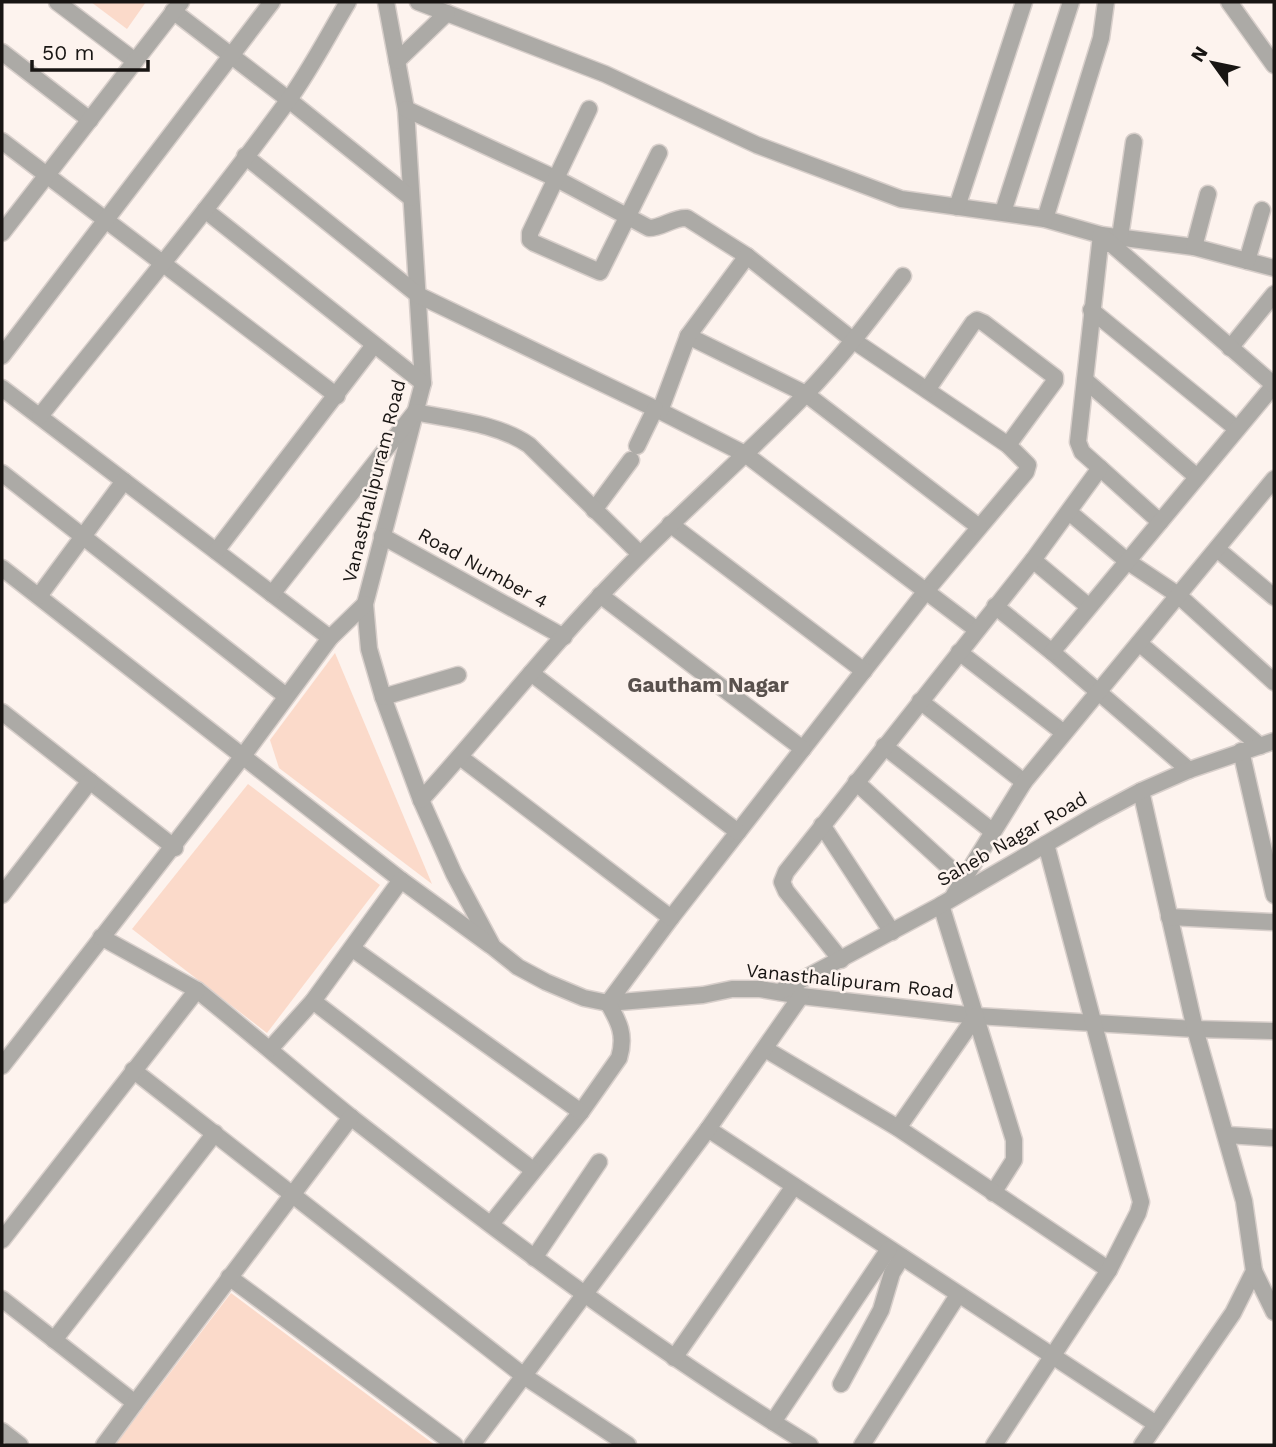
<svg xmlns="http://www.w3.org/2000/svg" width="1276" height="1447" font-family="'Work Sans',sans-serif">
<style>
.green{fill:#fbdaca}
.lines{fill:none;stroke-linecap:round;stroke-linejoin:round}
.minor-casing{stroke:#d8cfcb;stroke-width:19}
.minor{stroke:#acaaa6;stroke-width:16}
.labels{text-anchor:middle;dominant-baseline:central;stroke-width:5;stroke-linejoin:round;paint-order:stroke}
.street-label{font-size:19px;fill:#181513;stroke:#fdf3ee}
.neighbourhood-label{font-size:21px;font-weight:bold;fill:#59514d;stroke:#fdf3ee}
</style>
<rect width="100%" height="100%" fill="#fdf3ee"/>
<g class="green">
<polygon points="91,2 146,2 127,29"/>
<polygon points="335,653 432,884 279,768 270,740"/>
<polygon points="248,784 380,885 267,1033 132,929"/>
<polygon points="231,1293 435,1445 115,1445"/>
</g>
<g class="lines">
<defs>
<g id="minor">
<polyline points="57,2 135,61"/>
<polyline points="386,2 406,109 423,383 365,604 369,649 383,697 421,800 454,874 493,947 518,967 546,982 584,998 608,1003 703,995 732,989 760,989 801,996 976,1016 1195,1029 1274,1031"/>
<polyline points="418,2 605,74 757,145 901,199 1045,219 1101,235 1194,247 1274,268"/>
<polyline points="1229,2 1274,65"/>
<polyline points="173,11 289,100 411,198"/>
<polyline points="2,52 90,120"/>
<polyline points="397,61 447,13"/>
<path d="M406,109L557,179L649,228C663,228 673,217 687,218L747,256L854,341L1008,445L1028,465L1026,472L926,591L671,918L608,1003C619,1022 626,1035 619,1058L581,1112L491,1224"/>
<polyline points="589,109 530,233 530,240 534,243 600,272 659,153"/>
<polyline points="2,141 337,396"/>
<polyline points="245,156 418,295 660,411 745,454 977,630"/>
<polyline points="957,207 1024,2"/>
<polyline points="205,210 423,383"/>
<polyline points="1003,212 1071,2"/>
<polyline points="1045,219 1101,38 1106,2"/>
<polyline points="2,233 181,2"/>
<polyline points="1120,237 1134,142"/>
<polyline points="1194,247 1208,194"/>
<polyline points="1247,261 1262,210"/>
<polyline points="1091,310 1237,429"/>
<polyline points="688,336 806,394 979,527"/>
<polyline points="1230,348 1274,294"/>
<polyline points="2,356 272,2"/>
<polyline points="1085,380 1197,477"/>
<polyline points="2,388 330,638"/>
<polyline points="927,390 973,323 977,320 984,323 1055,377 1055,381 1008,445"/>
<polyline points="660,411 688,336 747,256"/>
<path d="M40,416C123,312 209,209 287,102C310,71 328,35 348,2"/>
<polyline points="637,446 655,409"/>
<polyline points="1100,468 1160,522"/>
<polyline points="2,473 286,696"/>
<polyline points="594,510 631,460"/>
<polyline points="1069,512 1127,561 1178,595 1274,682"/>
<polyline points="670,524 864,671"/>
<polyline points="382,536 564,637"/>
<polyline points="1217,549 1274,597"/>
<polyline points="216,551 374,345"/>
<polyline points="1033,560 1088,606"/>
<polyline points="2,568 401,880 490,945"/>
<path d="M272,594L415,412C453,420 497,423 529,445L640,554"/>
<polyline points="600,595 803,749"/>
<polyline points="39,596 124,481"/>
<polyline points="995,606 1052,652 1189,770"/>
<polyline points="1139,643 1260,746"/>
<polyline points="959,652 1064,733"/>
<polyline points="1052,652 1274,385"/>
<polyline points="531,673 738,832"/>
<polyline points="383,697 458,675"/>
<polyline points="920,701 1024,782"/>
<polyline points="2,712 175,848"/>
<polyline points="884,746 992,831"/>
<polyline points="1241,751 1274,895"/>
<polyline points="460,757 671,918"/>
<polyline points="856,782 963,880"/>
<polyline points="1141,791 1195,1029 1244,1201 1254,1271 1233,1313 1142,1445"/>
<path d="M421,800C489,725 551,645 622,573C681,512 746,456 805,395C841,358 872,317 903,276"/>
<polyline points="822,825 892,932"/>
<polyline points="2,895 90,781"/>
<polyline points="954,895 1024,782 1274,479"/>
<polyline points="941,905 1014,1140 1014,1160 993,1193"/>
<polyline points="1169,917 1274,922"/>
<polyline points="353,949 581,1112"/>
<polyline points="841,960 786,891 782,882 786,872 1033,560 1100,468 1082,452 1078,442 1101,235 1274,385"/>
<path d="M197,990C249,1032 300,1076 352,1118C500,1234 650,1347 810,1445"/>
<polyline points="779,992 941,905 1094,816 1141,791 1189,770 1274,741"/>
<polyline points="313,1001 533,1170"/>
<polyline points="270,1049 313,1001 401,880"/>
<polyline points="765,1049 898,1128 1109,1270"/>
<polyline points="2,1066 243,756 330,638 365,604"/>
<polyline points="133,1070 524,1376 628,1445"/>
<polyline points="898,1128 976,1016"/>
<polyline points="708,1129 1156,1424"/>
<polyline points="1227,1135 1274,1138"/>
<polyline points="2,1240 197,990 101,937"/>
<polyline points="534,1258 599,1162"/>
<polyline points="1254,1271 1274,1312"/>
<polyline points="229,1277 455,1445"/>
<polyline points="2,1299 135,1403 104,1445"/>
<polyline points="54,1340 215,1133"/>
<polyline points="674,1358 794,1186"/>
<polyline points="841,1384 881,1310 892,1273 902,1257"/>
<polyline points="135,1403 351,1117"/>
<polyline points="773,1422 889,1249"/>
<polyline points="2,1431 20,1445"/>
<polyline points="472,1445 708,1129 801,996"/>
<polyline points="862,1445 958,1295"/>
<polyline points="994,1445 1109,1270 1138,1213 1141,1202 1046,844"/>
</g>
</defs>
<use href="#minor" class="minor-casing"/>
<use href="#minor" class="minor"/>
</g>
<g class="labels">
<g class="street-label">
<text transform="translate(374 481) rotate(-76)">Vanasthalipuram Road</text>
<text transform="translate(483 568) rotate(29)">Road Number 4</text>
<text transform="translate(1012 839) rotate(-30)">Saheb Nagar Road</text>
<text transform="translate(850 981) rotate(6)">Vanasthalipuram Road</text>
</g>
<g class="neighbourhood-label">
<text x="708" y="684">Gautham Nagar</text>
</g>
</g>
<rect width="1276" height="1447" fill="none" stroke="#181513" stroke-width="7"/>
<g transform="translate(1213 63) rotate(303)" stroke="#fdf3ee" stroke-width="5" paint-order="stroke">
<path d="M0-5L12 26L0 18L-12 26Z" fill="#181513"/>
<text y="-10" font-size="19" font-weight="bold" text-anchor="middle" fill="#181513">N</text>
</g>
<path d="M32 60v10h116v-10" fill="none" stroke="#181513" stroke-width="3.5"/>
<text x="42" y="60" font-size="21" fill="#181513" stroke="#fdf3ee" stroke-width="5" paint-order="stroke">50 m</text>
</svg>
